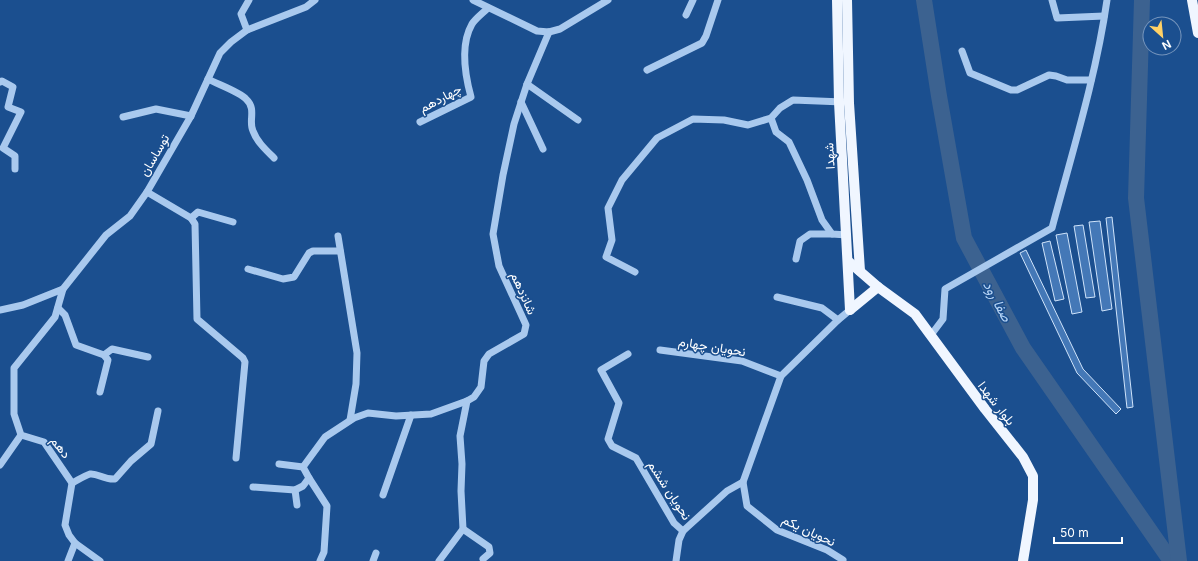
<svg xmlns="http://www.w3.org/2000/svg" width="1198" height="561" font-family="Inter,Vazirmatn,sans-serif">
<style>
.lines{fill:none;stroke-linecap:round;stroke-linejoin:round}
.river{stroke:#3c6290;stroke-width:16}
.building{fill:#4478b7;stroke:#cfe3fa}
.minor{stroke:#a9c9ee;stroke-width:7}
.major{stroke:#f0f6ff;stroke-width:10}
.labels{text-anchor:middle;dominant-baseline:central;stroke-width:3;stroke-linejoin:round;paint-order:stroke}
.street-label{font-size:13px;fill:#fff;stroke:#1b4f8f}
.water-label{font-size:14px;font-style:italic;fill:#b5d3f5;stroke:#1b4f8f}
</style>
<rect width="100%" height="100%" fill="#1b4f8f"/>
<g class="lines">
<g class="river">
<polyline points="924,0 939,96 964,238 1023,348 1171,561"/>
<polyline points="1142,0 1136,198 1179,561"/>
</g>
</g>
<g class="building">
<polygon points="1112,217 1133,407 1127,408 1106,218"/>
<polygon points="1100,221 1112,309 1102,311 1089,222"/>
<polygon points="1083,225 1095,297 1086,298 1074,226"/>
<polygon points="1067,233 1082,312 1072,314 1056,235"/>
<polygon points="1050,241 1064,299 1055,301 1042,243"/>
<polygon points="1026,250 1083,369 1121,409 1116,414 1077,373 1020,253"/>
</g>
<g class="lines">
<g class="minor">
<polyline points="473,0 537,31 549,32 560,29 608,0"/>
<polyline points="1052,0 1057,18 1104,16"/>
<polyline points="686,15 693,0"/>
<polyline points="247,30 241,14 249,0"/>
<polyline points="962,51 970,73 1011,90 1017,90 1049,75 1056,76 1067,80 1091,80"/>
<polyline points="647,70 702,43 706,36 718,0"/>
<path d="M208,79C217,84 240,92 246,99C257,109 248,121 253,131C257,142 266,150 274,158"/>
<polyline points="0,82 2,81 13,87 8,107 21,112 3,148 15,156 15,169"/>
<polyline points="527,84 578,120"/>
<polyline points="521,102 543,149"/>
<polyline points="123,117 156,109 191,116"/>
<polyline points="771,118 776,132 789,142 807,180 822,220 832,234 847,235"/>
<path d="M420,122L471,97C465,75 460,45 472,24C476,18 483,13 488,8"/>
<polyline points="147,192 191,218 195,224 197,319 243,358 245,362 236,458"/>
<polyline points="191,218 198,212 233,222"/>
<polyline points="338,236 357,353 356,384 350,420"/>
<polyline points="796,259 800,241 810,234 832,234"/>
<polyline points="248,269 283,279 294,277 309,253 313,251 340,251"/>
<polyline points="635,272 606,257 612,240 608,208 622,180 657,138 693,119 724,120 748,125 771,118 780,108 793,100 843,102"/>
<polyline points="63,289 55,317 14,368 14,414 21,435 44,442 72,483 65,525 69,535 75,543 100,561"/>
<polyline points="777,297 822,308 838,320"/>
<polyline points="58,308 65,315 76,345 104,355 108,360 100,392"/>
<polyline points="0,310 23,305 63,289 106,235 130,216 147,192 191,116 220,53 231,42 247,30 306,7 315,0"/>
<path d="M931,335L943,319L945,289L1052,228C1072,153 1096,77 1107,0"/>
<polyline points="660,350 742,361 781,376"/>
<polyline points="628,354 601,370 619,403 608,439 612,446 636,458 674,523 683,531"/>
<polyline points="104,355 112,349 148,357"/>
<polyline points="279,464 303,467"/>
<polyline points="0,465 21,435"/>
<polyline points="309,478 327,506 324,552 320,561"/>
<polyline points="743,482 747,506 777,530 827,550 843,560"/>
<path d="M72,483C78,480 84,476 90,474C98,473 104,480 115,479L131,461L151,444L158,411"/>
<polyline points="253,487 295,490 303,486 309,478 303,467 325,437 354,418 368,413 396,416 431,414 467,401 474,397 481,387 484,361 489,354 524,334 526,325 499,266 493,234 503,175 514,124 527,84 549,32"/>
<polyline points="295,490 297,505"/>
<polyline points="383,495 411,415"/>
<polyline points="463,529 489,547 490,553 483,559"/>
<polyline points="68,561 75,543"/>
<polyline points="373,561 376,553"/>
<polyline points="439,561 463,529 461,491 462,464 460,436 467,401"/>
<polyline points="676,561 679,540 683,531 727,491 743,482 781,376 838,320 850,310"/>
</g>
<g class="major">
<polyline points="837,0 839,102 850,310"/>
<polyline points="847,0 849,103 860,271"/>
<polyline points="1192,0 1198,33"/>
<polyline points="848,261 878,287 915,314 985,409 1023,457 1033,476 1033,500 1023,561"/>
<polyline points="850,310 878,287"/>
</g>
</g>
<g class="labels">
<g class="street-label">
<text transform="translate(440 98) rotate(-28)">چهاردهم</text>
<text transform="translate(154 155) rotate(-60)">توساسان</text>
<text transform="translate(829 156) rotate(-93)">شهدا</text>
<text transform="translate(524 293) rotate(66)">شانزدهم</text>
<text transform="translate(712 346) rotate(9)">نحویان چهارم</text>
<text transform="translate(997 403) rotate(52)">بلوار شهدا</text>
<text transform="translate(61 447) rotate(52)">دهم</text>
<text transform="translate(670 490) rotate(57)">نحویان ششم</text>
<text transform="translate(809 530) rotate(25)">نحویان یکم</text>
</g>
<g class="water-label">
<text transform="translate(998 301) rotate(62)">صفا رود</text>
</g>
</g>
<g transform="translate(1162 36) rotate(153)"><circle r="19" fill="#1b4f8f" stroke="#7695bc"/>
<path d="M0-3L7 15L0 10L-7 15Z" fill="#ffd166"/>
<text y="-6" font-size="11" font-weight="bold" text-anchor="middle" fill="#ffffff">N</text>
</g>
<path d="M1054 537v6h68v-6" fill="none" stroke="#ffffff" stroke-width="2"/>
<text x="1060" y="537" font-size="12" fill="#ffffff" stroke="#1b4f8f" stroke-width="3" paint-order="stroke">50 m</text>
</svg>
